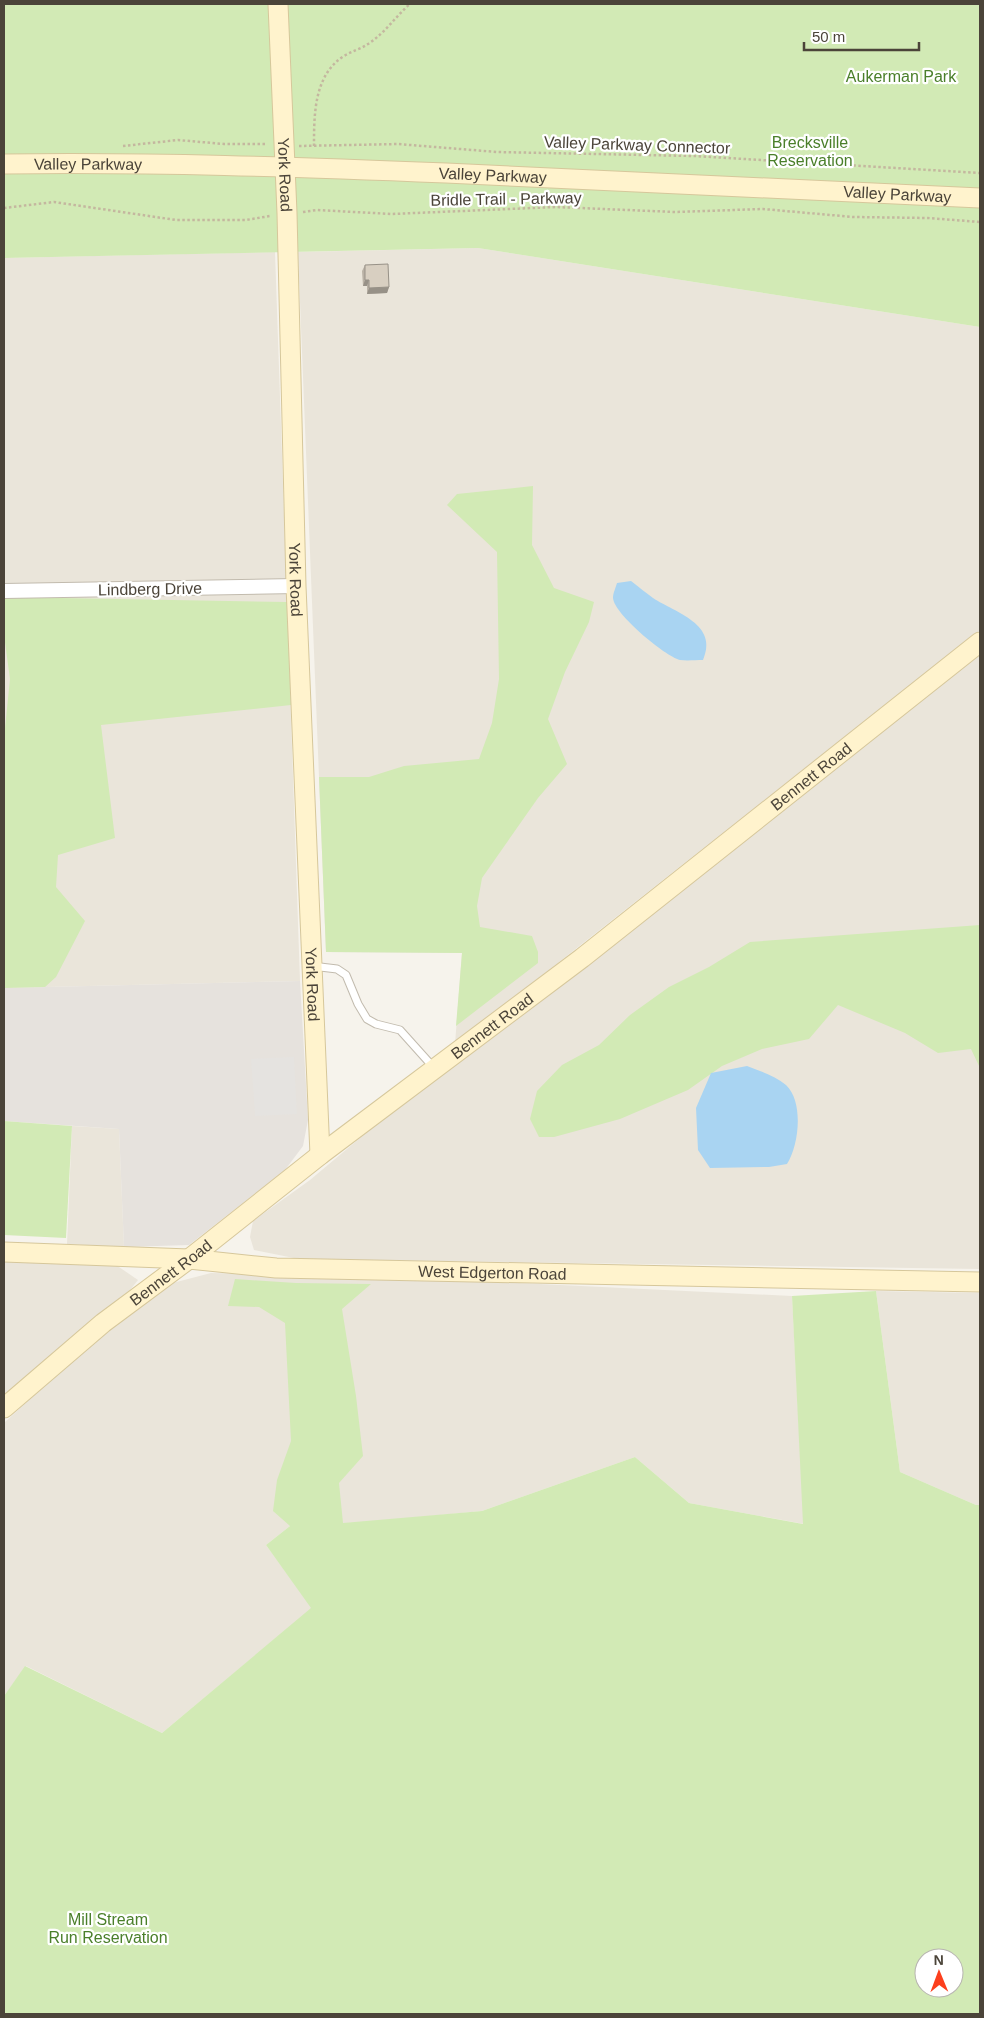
<svg xmlns="http://www.w3.org/2000/svg" width="984" height="2018" font-family="Arial,sans-serif">
<style>
.residential{fill:#eae5da}
.industrial{fill:#e6e2dd}
.green{fill:#d2eab5;fill-rule:evenodd}
.parking{fill:#e5e3e0}
.water{fill:#a9d4f2}
.lines{fill:none;stroke-linecap:round;stroke-linejoin:round}
.lane-casing{stroke:#c2bbae;stroke-width:9}
.street-casing{stroke:#c2bbae;stroke-width:16}
.secondary-casing{stroke:#d6c79b;stroke-width:21}
.path{stroke:#c4b79f;stroke-width:2.5;stroke-dasharray:2.5 2.5;stroke-linecap:butt}
.lane{stroke:#fff;stroke-width:7}
.street{stroke:#fff;stroke-width:14}
.secondary{stroke:#fff3cd;stroke-width:19}
.wall{fill:#bab2a6}
.shaded-wall{fill:#979187}
.building{fill:#d8cfc1;stroke:#979187}
.labels{text-anchor:middle;dominant-baseline:central;stroke-width:4.5;stroke-linejoin:round;paint-order:stroke}
.park-label{font-size:16px;fill:#4a7f2a;stroke:#fff}
.street-label{font-size:16px;fill:#4b4439;stroke:#fff}
</style>
<rect width="100%" height="100%" fill="#f6f3ec"/>
<g class="residential">
<polygon points="478,248 980,327 980,630 455,1044 462,953 326,952 298,252"/>
<polygon points="275,252 300,981 4,988 4,258"/>
<polygon points="980,653 980,1269 299,1259 254,1250 250,1237 253,1221 310,1180 403,1102"/>
<polygon points="72,1126 119,1129 124,1247 67,1244"/>
<polygon points="4,1259 116,1265 138,1280 130,1290 4,1398"/>
<polygon points="211,1273 412,1278 792,1296 804,1524 689,1503 635,1457 482,1511 366,1522 290,1526 266,1545 312,1608 162,1733 26,1666 4,1696 4,1423 67,1365 165,1285"/>
<polygon points="876,1291 980,1293 980,1505 976,1505 900,1472"/>
</g>
<polygon class="industrial" points="300,981 308,1120 303,1146 285,1170 189,1245 124,1247 119,1129 4,1121 4,988"/>
<g class="green">
<polygon points="4,4 980,4 980,327 478,248 4,258"/>
<polygon points="533,486 532,545 554,588 594,602 589,622 565,672 548,719 567,764 538,798 482,878 477,906 480,927 532,936 538,952 538,963 456,1026 462,953 326,952 319,777 369,777 404,766 479,759 492,723 499,679 497,552 447,505 457,494"/>
<polygon points="4,597 287,602 291,705 101,725 115,838 58,855 56,887 85,921 56,977 45,987 4,988 4,738 10,679 4,635"/>
<polygon points="980,925 980,1068 971,1049 938,1053 905,1033 838,1005 809,1039 762,1049 722,1066 688,1090 620,1119 554,1137 539,1137 530,1119 537,1091 562,1065 599,1045 630,1015 669,987 709,967 750,942"/>
<polygon points="4,1121 72,1126 66,1238 4,1235"/>
<path d="M235,1279L296,1283L371,1284L342,1309L356,1396L363,1456L339,1483L343,1523L482,1511L635,1457L689,1503L803,1524L792,1296L876,1291L900,1472L976,1505H980V2014H4V1696L25,1666L162,1733L311,1608L266,1545L290,1526L273,1511L277,1480L291,1441L285,1323L259,1307L228,1306ZM924,1958H954V1988H924Z"/>
</g>
<polygon class="parking" points="294,1057 297,1114 255,1116 251,1059"/>
<g class="water">
<path d="M631,581C639,587 646,593 653,598C676,613 719,624 703,660C696,660 687,661 680,660C665,656 614,614 613,598C613,593 616,587 617,583Z"/>
<path d="M747,1066C760,1071 775,1076 786,1085C804,1102 799,1145 787,1164L769,1167L710,1168L698,1150L696,1108L711,1073Z"/>
</g>
<g class="lines">
<defs>
<polyline id="lane" points="312,966 337,969 346,975 358,1004 367,1019 376,1024 400,1030 435,1069"/>
<polyline id="street" points="4,591 296,586"/>
<g id="secondary">
<path id="s1" d="M278,4L287,213L296,586L320,1155"/>
<path id="s2" d="M4,164C151,162 298,167 446,173C624,180 802,189 980,198"/>
<path id="s3" d="M4,1252L189,1259L276,1268L980,1282"/>
<path id="s4" d="M4,1408L103,1323L189,1259L320,1155L582,958L980,642"/>
</g>
</defs>
<use href="#lane" class="lane-casing"/>
<use href="#street" class="street-casing"/>
<use href="#secondary" class="secondary-casing"/>
<g class="path">
<polyline points="123,146 178,140 224,144 267,144"/>
<polyline points="299,146 398,144 497,152 694,156 980,173"/>
<path d="M314,146C314,114 314,75 344,56C352,51 361,49 368,44C385,33 395,17 410,4"/>
<polyline points="4,208 54,202 176,220 246,220 270,216"/>
<polyline points="303,212 317,210 392,214 556,207 675,212 763,209 853,217 928,218 980,222"/>
</g>
<use href="#lane" class="lane"/>
<use href="#street" class="street"/>
<use href="#secondary" class="secondary"/>
</g>
<polygon class="wall" points="365,265 389,287 387,293 367,294 367,286 363,286 362,271"/>
<g class="shaded-wall">
<polygon points="365,280 369,280 367,286 363,286"/>
<polygon points="389,287 387,293 367,294 369,288"/>
</g>
<polygon class="building" points="388,264 389,287 369,288 369,280 365,280 365,265"/>
<g class="labels">
<g class="park-label">
<text x="901" y="76">Aukerman Park</text>
<text x="810" y="142">Brecksville<tspan x="810" dy="18">Reservation</tspan></text>
<text x="108" y="1919">Mill Stream<tspan x="108" dy="18">Run Reservation</tspan></text>
</g>
<g class="street-label">
<text transform="translate(637 145) rotate(2)">Valley Parkway Connector</text>
<text stroke="none"><textPath href="#s2" startOffset="84">Valley Parkway</textPath></text>
<text stroke="none"><textPath href="#s1" startOffset="171">York Road</textPath></text>
<text stroke="none"><textPath href="#s2" startOffset="489">Valley Parkway</textPath></text>
<text stroke="none"><textPath href="#s2" startOffset="894">Valley Parkway</textPath></text>
<text transform="translate(506 199) rotate(-1)">Bridle Trail - Parkway</text>
<text stroke="none"><textPath href="#s1" startOffset="576">York Road</textPath></text>
<text transform="translate(150 589) rotate(-1)">Lindberg Drive</text>
<text stroke="none"><textPath href="#s4" startOffset="1025">Bennett Road</textPath></text>
<text stroke="none"><textPath href="#s1" startOffset="981">York Road</textPath></text>
<text stroke="none"><textPath href="#s4" startOffset="620">Bennett Road</textPath></text>
<text stroke="none"><textPath href="#s4" startOffset="215">Bennett Road</textPath></text>
<text stroke="none"><textPath href="#s3" startOffset="489">West Edgerton Road</textPath></text>
</g>
</g>
<rect width="984" height="2018" fill="none" stroke="#4b4439" stroke-width="10"/>
<g transform="translate(939 1973) rotate(359)"><circle r="24" fill="#ffffff" stroke="#b7b4b0"/>
<path d="M0-4L9 19L0 12L-9 19Z" fill="#fc3f1d"/>
<text y="-8" font-size="14" font-weight="bold" text-anchor="middle" fill="#4b4439">N</text>
</g>
<path d="M804 42v8h115v-8" fill="none" stroke="#4b4439" stroke-width="2.5"/>
<text x="812" y="42" font-size="15" fill="#4b4439" stroke="#ffffff" stroke-width="4" paint-order="stroke">50 m</text>
</svg>
